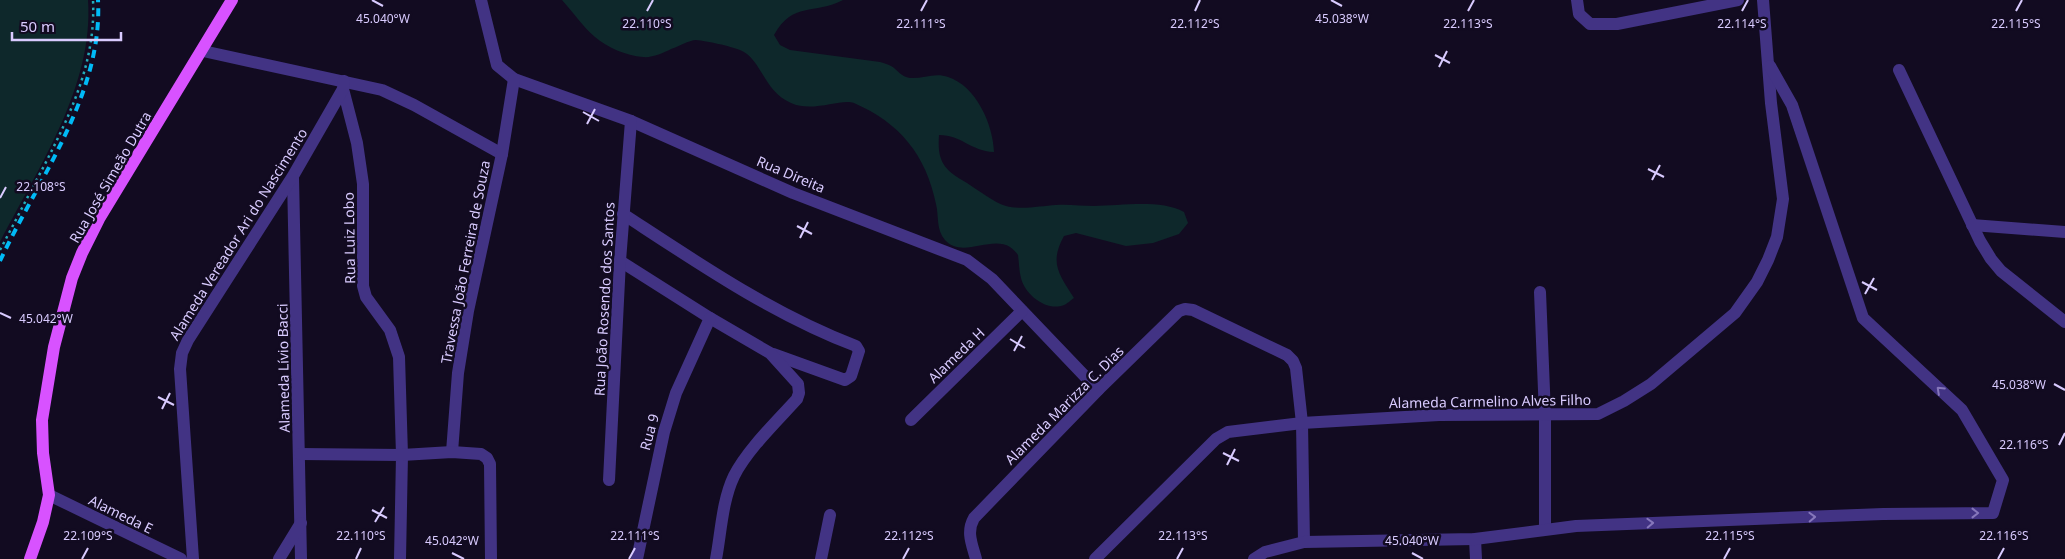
<svg xmlns="http://www.w3.org/2000/svg" width="2065" height="559" font-family="'Noto Sans',sans-serif">
<style>
.green{fill:#0e282b}
.lines{fill:none;stroke-linecap:round;stroke-linejoin:round}
.path{stroke:#25adba;stroke-width:2.5;stroke-dasharray:2.5 4;stroke-linecap:butt}
.minor{stroke:#423384;stroke-width:12}
.major{stroke:#d852ff;stroke-width:12}
.rail{stroke:#00baf6;stroke-width:4;stroke-dasharray:8 6;stroke-linecap:butt}
.oneway{stroke:#8677bb}
.ticks{fill:none;stroke:#d9cbff;stroke-width:2}
.labels{text-anchor:middle;dominant-baseline:central;stroke-width:5;stroke-linejoin:round;paint-order:stroke}
.street-label{font-size:14px;fill:#d9cbff;stroke:#120b21}
.ticks-label{font-size:12px;text-anchor:middle;fill:#d9cbff;stroke:#120b21;stroke-width:5;stroke-linejoin:round;paint-order:stroke}
</style>
<rect width="100%" height="100%" fill="#120b21"/>
<g class="green">
<path d="M0,0H88C94,86 38,168 0,242Z"/>
<path d="M562,0H843C814,15 793,1 774,35L780,45L790,50L880,62C883,63 888,64 891,66C898,70 901,77 910,78C923,79 935,72 948,77C976,86 993,124 994,152C970,151 962,135 939,135C937,162 944,170 967,183C978,190 995,203 1006,206C1021,210 1041,206 1056,205C1069,204 1081,206 1094,206C1121,206 1160,199 1184,212L1188,223L1179,234L1153,243L1126,246L1076,233L1064,236C1049,263 1059,274 1074,298C1071,300 1067,304 1064,305C1047,312 1025,295 1021,278C1019,271 1019,262 1018,255C1016,252 1013,249 1010,247C991,235 962,259 945,240C936,230 939,216 936,204C926,155 900,123 854,103C841,98 813,113 791,103C763,91 762,59 740,50C730,46 707,41 696,40C689,40 678,47 671,49C663,53 652,58 643,57C626,56 607,47 595,37C583,27 573,12 562,0Z"/>
</g>
<g class="lines">
<path class="path" d="M0,250C15,222 29,194 44,166C71,113 96,61 93,0"/>
<g class="minor">
<polyline points="481,0 497,65 514,79 631,121 793,193 967,260 992,279 1098,390"/>
<polyline points="1577,0 1579,14 1590,24 1617,24 1738,0"/>
<polyline points="203,51 382,90 414,105 502,154"/>
<polyline points="1899,70 1980,241 1991,259 2001,271 2065,322"/>
<polyline points="343,89 357,143 363,184 363,286 366,297 390,330 399,357 402,455 400,559"/>
<polyline points="293,177 301,559"/>
<path d="M623,214C698,263 772,314 856,346L859,351L851,376L845,380L773,354"/>
<polyline points="1972,225 2065,232"/>
<path d="M620,261L710,318L770,353L798,384L799,393L797,399C777,421 747,450 734,476C722,501 721,533 716,559"/>
<polyline points="1540,292 1545,415 1545,529"/>
<polyline points="911,420 1022,311"/>
<polyline points="452,452 458,373 468,311 502,154 514,79"/>
<polyline points="300,454 402,455 452,452 481,454 487,458 490,464 491,559"/>
<polyline points="609,480 620,261 631,121"/>
<polyline points="49,495 181,559"/>
<polyline points="1475,539 1476,559"/>
<polyline points="193,559 180,369 182,353 188,340 293,176 343,89 344,81"/>
<polyline points="279,559 301,523"/>
<polyline points="637,559 664,432 676,393 710,318"/>
<polyline points="821,559 830,515"/>
<path d="M976,559C972,544 966,532 974,518L1098,390L1179,311L1185,309L1193,310L1287,355L1293,361L1296,368L1302,423L1304,542"/>
<polyline points="1095,559 1216,439 1228,432 1302,423 1439,415 1598,414 1624,401 1651,384 1735,313 1757,282 1768,260 1777,237 1783,199 1771,103 1763,0"/>
<polyline points="1254,559 1265,552 1304,542 1475,539 1576,526 1883,514 1993,513 2003,480 1962,410 1863,318 1792,105 1770,66"/>
</g>
<polyline class="major" points="30,559 43,522 49,495 43,453 42,420 54,347 72,278 82,253 99,219 232,0"/>
<path class="rail" d="M0,261C38,179 103,94 98,0"/>
</g>
<defs><path id="oneway-chevron" d="M-2-3.5L2.5 0L-2 3.5" fill="none" stroke-width="1.6" stroke-linecap="round" stroke-linejoin="round" transform="scale(1.25)"/></defs>
<g class="oneway">
<use href="#oneway-chevron" transform="translate(1940 390) rotate(-137)"/>
<use href="#oneway-chevron" transform="translate(1975 513)"/>
<use href="#oneway-chevron" transform="translate(1812 517) rotate(-2)"/>
<use href="#oneway-chevron" transform="translate(1650 523) rotate(-2)"/>
</g>
<path class="ticks" d="M372,0L383,6M1331,0L1342,6M647,11L653,0M921,11L927,0M1195,11L1200,0M1468,11L1474,0M1742,11L1748,0M2016,11L2022,0M1435,55L1450,63M1439,67L1447,51M583,112L599,121M587,124L595,109M1648,169L1664,177M1652,180L1660,165M0,198L6,187M797,226L812,234M800,238L808,222M1862,282L1877,290M1865,294L1874,278M0,313L11,318M1010,339L1025,348M1014,351L1022,336M2054,384L2065,390M158,397L174,405M162,409L170,393M2059,445L2065,433M1223,453L1239,461M1227,465L1235,449M372,510L387,518M375,522L384,507M452,553L464,559M1412,553L1423,559M82,559L88,548M356,559L361,548M629,559L635,548M903,559L909,548M1177,559L1183,548M1724,559L1730,548M1998,559L2004,548"/>
<g class="labels">
<g class="street-label">
<text transform="translate(791 174) rotate(23)">Rua Direita</text>
<text transform="translate(110 177) rotate(-60)">Rua José Simeão Dutra</text>
<text transform="translate(238 234) rotate(-58)">Alameda Vereador Ari do Nascimento</text>
<text transform="translate(349 238) rotate(-91)">Rua Luiz Lobo</text>
<text transform="translate(465 262) rotate(-79)">Travessa João Ferreira de Souza</text>
<text transform="translate(604 299) rotate(-87)">Rua João Rosendo dos Santos</text>
<text transform="translate(956 355) rotate(-44)">Alameda H</text>
<text transform="translate(283 368) rotate(-91)">Alameda Lívio Bacci</text>
<text transform="translate(1490 401) rotate(-1)">Alameda Carmelino Alves Filho</text>
<text transform="translate(1064 405) rotate(-45)">Alameda Marizza C. Dias</text>
<text transform="translate(649 432) rotate(-75)">Rua 9</text>
<text transform="translate(121 514) rotate(26)">Alameda E</text>
</g>
</g>
<g class="ticks-label">
<text x="383" y="23">45.040°W</text>
<text x="1342" y="23">45.038°W</text>
<text x="647" y="28">22.110°S</text>
<text x="921" y="28">22.111°S</text>
<text x="1195" y="28">22.112°S</text>
<text x="1742" y="28">22.114°S</text>
<text x="2016" y="28">22.115°S</text>
<text x="1468" y="28">22.113°S</text>
<text x="41" y="191">22.108°S</text>
<text x="46" y="323">45.042°W</text>
<text x="2019" y="389">45.038°W</text>
<text x="2024" y="449">22.116°S</text>
<text x="88" y="540">22.109°S</text>
<text x="361" y="540">22.110°S</text>
<text x="635" y="540">22.111°S</text>
<text x="909" y="540">22.112°S</text>
<text x="1183" y="540">22.113°S</text>
<text x="1730" y="540">22.115°S</text>
<text x="2004" y="540">22.116°S</text>
<text x="452" y="545">45.042°W</text>
<text x="1412" y="545">45.040°W</text>
</g>
<path d="M12 32v8h109v-8" fill="none" stroke="#d9cbff" stroke-width="2.5"/>
<text x="20" y="32" font-size="15" fill="#d9cbff" stroke="#120b21" stroke-width="4" paint-order="stroke">50 m</text>
</svg>
